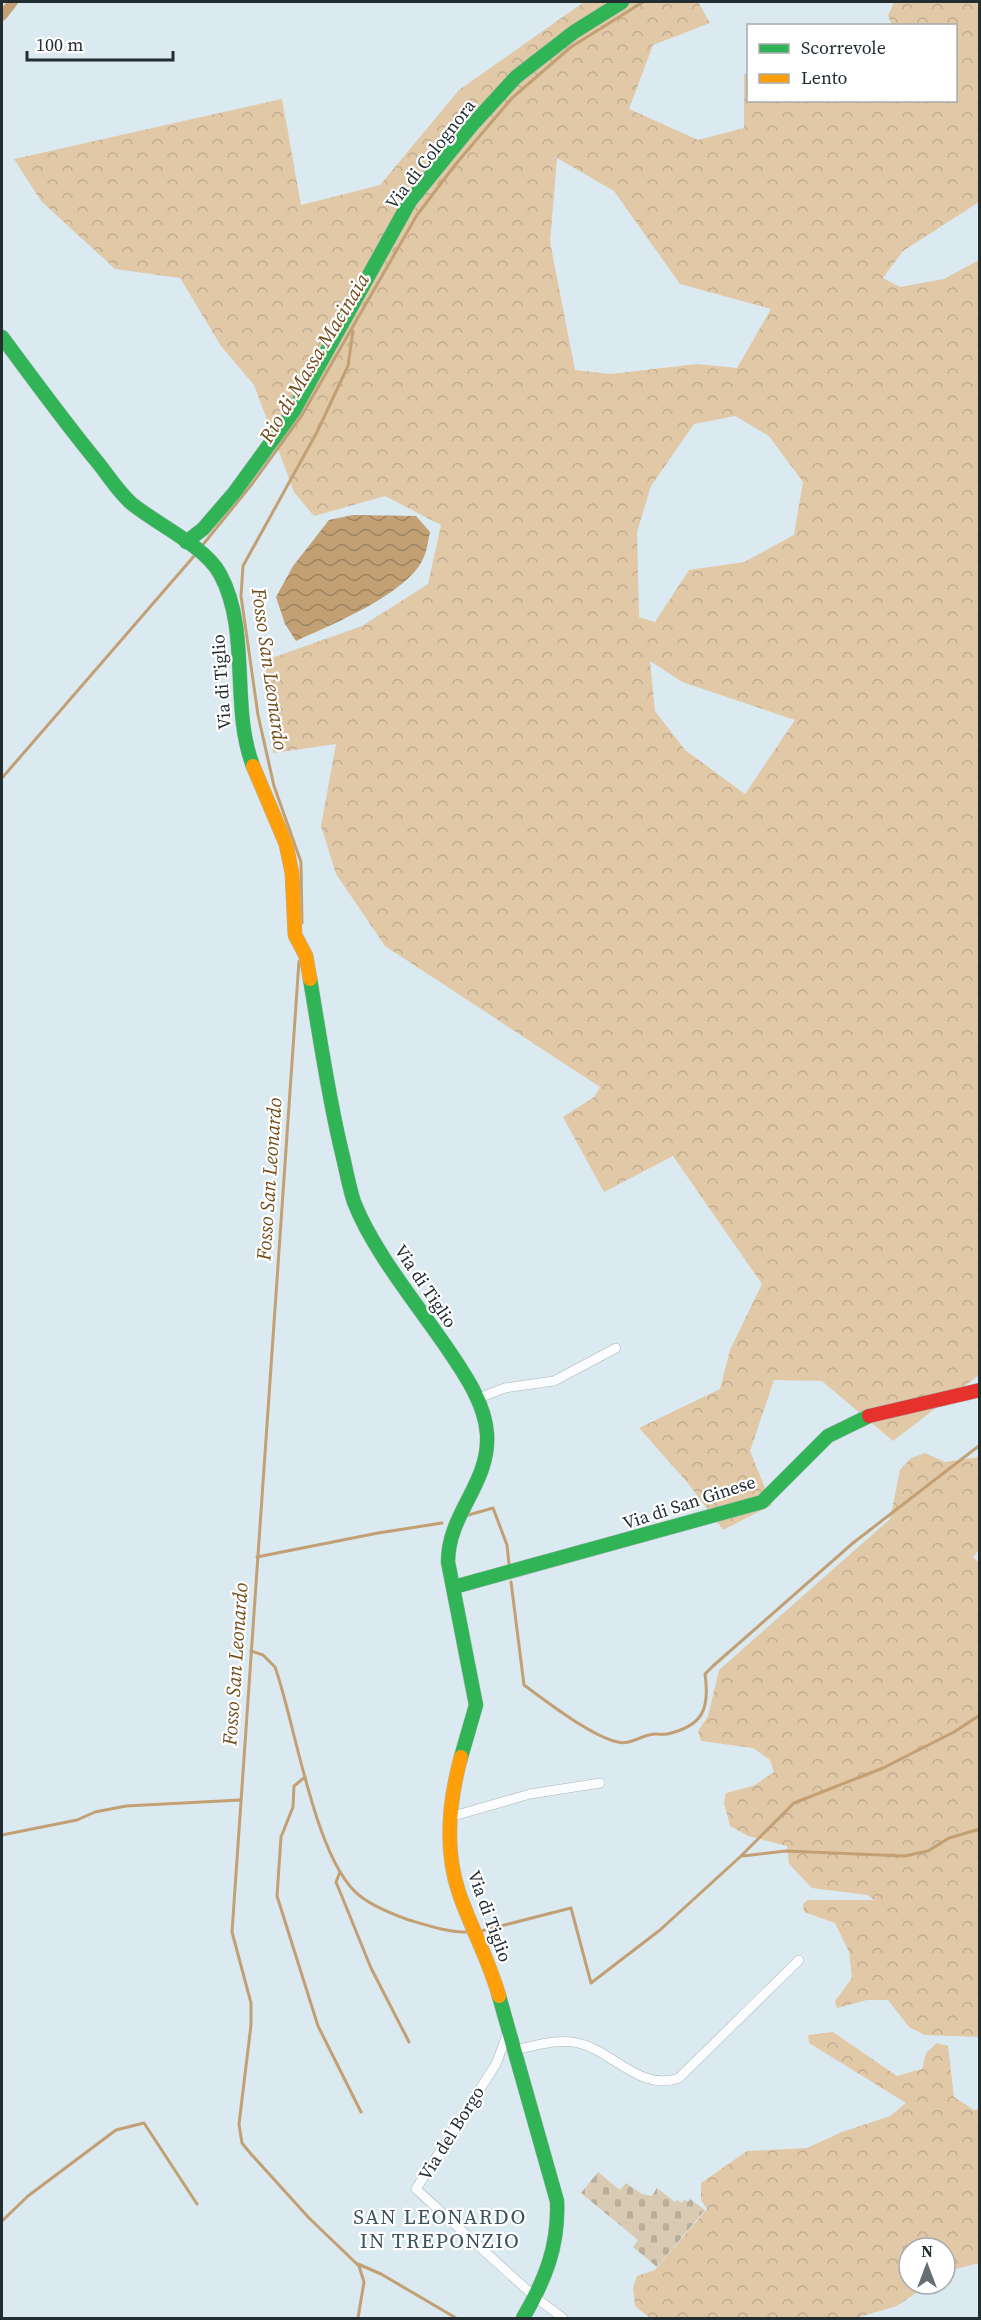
<svg xmlns="http://www.w3.org/2000/svg" width="981" height="2320" font-family="'Source Serif 4',serif">
<style>
.forest{fill:url(#forest-crowns);fill-rule:evenodd}
.cemetery{fill:url(#cemetery-stones)}
.water{fill:url(#water-waves)}
.lines{fill:none;stroke-linecap:round;stroke-linejoin:round}
.stream{stroke:#c2a074;stroke-width:3}
.canal{stroke:#c2a074;stroke-width:10}
.street-casing{stroke:#aab5bb;stroke-width:10}
.fast-casing{stroke:#aab5bb;stroke-width:15}
.slow-casing{stroke:#aab5bb;stroke-width:15}
.jam-casing{stroke:#aab5bb;stroke-width:15}
.street{stroke:#fafcfd;stroke-width:9}
.fast{stroke:#30b455;stroke-width:14}
.slow{stroke:#ff9f0a;stroke-width:14}
.jam{stroke:#e5322d;stroke-width:14}
.labels{text-anchor:middle;dominant-baseline:central;stroke-width:4.5;stroke-linejoin:round;paint-order:stroke}
.street-label{font-size:18px;fill:#222d32;stroke:#fff}
.water-label{font-size:20px;font-style:italic;fill:#714b1a;stroke:#fff}
.quarter-label{font-size:21px;letter-spacing:1.5px;fill:#3b535e;stroke:#fff}
</style>
<defs>
<pattern id="forest-crowns" width="20" height="18" patternUnits="userSpaceOnUse" patternTransform="scale(1.5)"><rect width="20" height="18" fill="#e1c8a7"/><path d="M2 6a3 3 0 1 1 6 0M12 15a3 3 0 1 1 6 0" fill="none" stroke="#c1ac90"/></pattern>
<pattern id="cemetery-stones" width="16" height="16" patternUnits="userSpaceOnUse" patternTransform="scale(1.5)"><rect width="16" height="16" fill="#d9cab4"/><path d="M2 7V4a2 2 0 0 1 4 0v3zM10 15v-3a2 2 0 0 1 4 0v3z" fill="#baae9b"/></pattern>
<pattern id="water-waves" width="16" height="10" patternUnits="userSpaceOnUse" patternTransform="scale(1.5)"><rect width="16" height="10" fill="#c2a074"/><path d="M0 5q4-4 8 0t8 0" fill="none" stroke="#9d8360"/></pattern>
</defs>
<rect width="100%" height="100%" fill="#dbeaf1"/>
<g class="forest">
<path d="M584,2H698L710,23L653,45L629,109L698,140L744,128V74H748V100H956V26L892,25L888,16L894,2H979V202L903,251L883,278L900,287L944,279L979,260V1375L893,1441L822,1381L774,1380L750,1451L772,1505L723,1530L687,1482L639,1428L720,1389L730,1350L762,1284L673,1156L604,1192L563,1117L594,1097L600,1087L385,946L336,874L321,826L336,744L273,753L263,661L362,626L428,584L441,525L385,496L314,516L294,492L254,385L221,346L180,278L115,269L41,201L14,159L282,99L301,205L380,185L459,90ZM557,158L614,191L680,284L771,309L737,368L697,364L611,374L575,370L550,242ZM735,416L769,436L803,482L794,535L744,562L689,570L655,622L639,617L637,532L651,486L694,424ZM650,661L682,682L795,720L745,794L685,750L655,711Z"/>
<polygon points="925,1453 945,1462 979,1457 979,1550 973,1557 980,1564 979,2037 925,2035 909,2027 888,2000 867,2000 837,2008 835,2001 852,1978 849,1952 835,1923 804,1912 803,1904 808,1900 874,1900 867,1895 812,1888 789,1864 787,1846 748,1836 730,1826 724,1803 726,1793 753,1786 774,1772 770,1760 753,1748 701,1741 698,1731 708,1716 719,1670 890,1519 900,1470 911,1458"/>
<polygon points="833,2032 897,2076 922,2069 926,2053 937,2043 948,2046 954,2097 974,2110 979,2109 979,2263 945,2272 945,2248 909,2248 909,2284 929,2284 897,2306 856,2318 650,2318 635,2306 633,2288 637,2276 655,2270 707,2209 701,2200 701,2183 747,2151 807,2148 842,2132 890,2116 906,2103 809,2043 808,2035"/>
</g>
<polygon class="cemetery" points="598,2172 620,2190 626,2183 642,2194 652,2196 657,2188 675,2202 677,2200 682,2203 684,2199 688,2202 690,2199 705,2210 657,2267 633,2247 638,2240 581,2193"/>
<path class="water" d="M353,515L416,516L430,532C428,541 427,551 423,559C407,594 331,625 296,641L285,624L276,597L293,566L329,520Z"/>
<g class="lines">
<g class="stream">
<polyline points="201,547 252,484 302,415 417,215 455,165 512,98 571,47 643,2"/>
<polyline points="2,778 195,555"/>
<polyline points="302,923 301,862 274,786 258,715 241,596 243,566 317,432 348,366 353,331"/>
<polyline points="299,961 232,1932 251,2003 251,2025 239,2124 242,2143 251,2154 309,2218 359,2266 364,2282 358,2318"/>
<polyline points="465,1516 493,1508 507,1545 509,1564"/>
<polyline points="257,1557 378,1533 442,1523"/>
<path d="M511,1582L524,1685C547,1702 591,1736 618,1742C629,1745 639,1737 649,1735C655,1733 661,1735 667,1734C703,1726 710,1709 705,1674L713,1666L853,1543L980,1445"/>
<path d="M251,1651L263,1655L275,1667C295,1722 315,1862 360,1896C374,1907 392,1914 409,1920C429,1926 450,1933 472,1932"/>
<polyline points="305,1777 294,1786 293,1807 281,1837 277,1896 318,2026 361,2112"/>
<polyline points="2,1835 77,1820 95,1812 126,1806 240,1800"/>
<polyline points="743,1856 786,1851 905,1856 928,1851 949,1838 980,1829"/>
<polyline points="340,1872 336,1882 371,1968 409,2042"/>
<polyline points="481,1931 571,1908 591,1983 660,1930 741,1856 794,1803 883,1768 954,1732 980,1715"/>
<polyline points="2,2221 28,2196 116,2130 144,2123 197,2204"/>
<polyline points="358,2264 381,2274 456,2318"/>
</g>
<polyline class="canal" points="2,16 13,2"/>
<defs>
<g id="street">
<polyline points="476,1399 505,1388 554,1381 616,1348"/>
<polyline points="450,1817 530,1794 600,1783"/>
<polyline points="507,2035 496,2064 416,2189 535,2297 563,2318"/>
<path d="M514,2050C535,2046 558,2038 578,2043C613,2051 640,2092 679,2078L799,1960"/>
</g>
<g id="fast">
<path d="M2,337C34,380 65,423 99,464C109,477 119,492 131,503C156,524 205,546 220,574C251,631 230,706 253,766"/>
<polyline points="186,542 203,529 234,493 293,412 410,201 472,125 516,77 574,32 622,2"/>
<path d="M310,979C320,1037 328,1096 342,1153C346,1169 349,1187 354,1202C373,1251 417,1304 447,1348C464,1373 485,1403 487,1434C490,1484 448,1513 448,1562L476,1705L461,1757"/>
<polyline points="454,1587 762,1502 828,1436 869,1416"/>
<path d="M499,1996L557,2201C559,2246 545,2280 523,2318"/>
</g>
<g id="slow">
<polyline points="253,766 286,844 292,873 295,935 306,956 310,979"/>
<path d="M461,1757C449,1801 444,1849 459,1893C471,1928 489,1960 499,1996"/>
</g>
<polyline id="jam" points="869,1416 980,1390"/>
</defs>
<use href="#street" class="street-casing"/>
<use href="#fast" class="fast-casing"/>
<use href="#slow" class="slow-casing"/>
<use href="#jam" class="jam-casing"/>
<use href="#street" class="street"/>
<use href="#fast" class="fast"/>
<use href="#slow" class="slow"/>
<use href="#jam" class="jam"/>
</g>
<g class="labels">
<g class="street-label">
<text transform="translate(430 154) rotate(-52)">Via di Colognora</text>
<text transform="translate(221 682) rotate(-94)">Via di Tiglio</text>
<text transform="translate(426 1286) rotate(56)">Via di Tiglio</text>
<text transform="translate(689 1502) rotate(-18)">Via di San Ginese</text>
<text transform="translate(490 1916) rotate(70)">Via di Tiglio</text>
<text transform="translate(451 2133) rotate(-58)">Via del Borgo</text>
</g>
<g class="water-label">
<text transform="translate(314 358) rotate(-59)">Rio di Massa Macinaia</text>
<text transform="translate(270 669) rotate(82)">Fosso San Leonardo</text>
<text transform="translate(269 1179) rotate(-86)">Fosso San Leonardo</text>
<text transform="translate(235 1664) rotate(-86)">Fosso San Leonardo</text>
</g>
<g class="quarter-label">
<text x="440" y="2216">SAN LEONARDO<tspan x="440" dy="24">IN TREPONZIO</tspan></text>
</g>
</g>
<rect width="981" height="2320" fill="none" stroke="#222d32" stroke-width="6"/>
<rect x="747" y="24" width="210" height="78" fill="#ffffff" stroke="#a7abad" stroke-width="1.5"/>
<rect x="759" y="44" width="30" height="9" fill="#30b455" stroke="#a7abad" stroke-width="1.5"/>
<text x="801" y="54" font-size="18" fill="#222d32">Scorrevole</text>
<rect x="759" y="74" width="30" height="9" fill="#ff9f0a" stroke="#a7abad" stroke-width="1.5"/>
<text x="801" y="84" font-size="18" fill="#222d32">Lento</text>
<g transform="translate(927 2266)"><circle r="28" fill="#ffffff" stroke="#a7abad" stroke-width="1.5"/>
<path d="M0-4.5L10 22L0 15L-10 22Z" fill="#636f75"/>
<text y="-9" font-size="16" font-weight="bold" text-anchor="middle" fill="#222d32">N</text>
</g>
<path d="M27 51v9h146v-9" fill="none" stroke="#222d32" stroke-width="3"/>
<text x="36" y="51" font-size="18" fill="#222d32" stroke="#ffffff" stroke-width="4.5" paint-order="stroke">100 m</text>
</svg>
